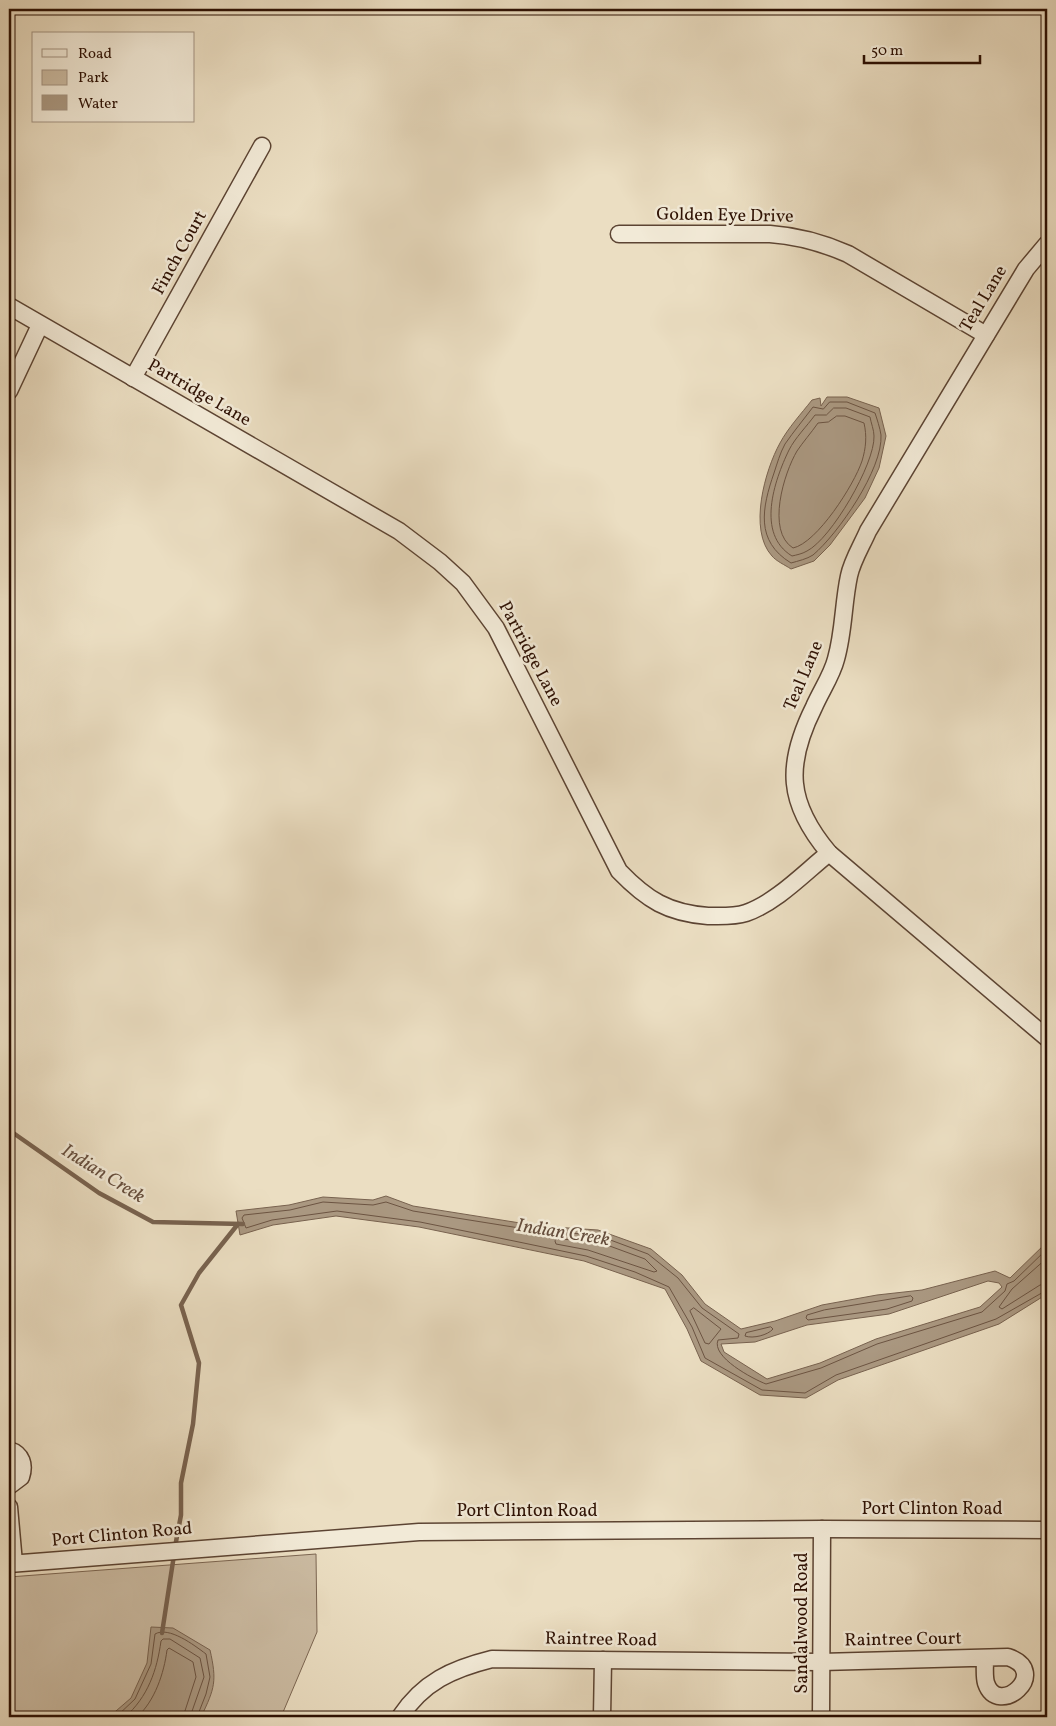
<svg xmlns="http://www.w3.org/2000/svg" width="1056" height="1726" font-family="Vollkorn,serif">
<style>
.green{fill:#cbbba2;stroke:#7c6652}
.water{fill:#aa9881;stroke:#78624f;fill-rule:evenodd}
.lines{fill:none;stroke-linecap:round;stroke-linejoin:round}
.shore{stroke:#6c5442;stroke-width:1}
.stream{stroke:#78624f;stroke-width:4.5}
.minor-casing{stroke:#5c4433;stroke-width:19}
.minor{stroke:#f2ead7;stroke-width:16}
.labels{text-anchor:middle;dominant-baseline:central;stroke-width:5;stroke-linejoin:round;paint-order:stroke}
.street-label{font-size:18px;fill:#2d1003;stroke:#f2ead7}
.water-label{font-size:19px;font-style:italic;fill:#654d3c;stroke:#f2ead7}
</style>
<rect width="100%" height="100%" fill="#ebdec2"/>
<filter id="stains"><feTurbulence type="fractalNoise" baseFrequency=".004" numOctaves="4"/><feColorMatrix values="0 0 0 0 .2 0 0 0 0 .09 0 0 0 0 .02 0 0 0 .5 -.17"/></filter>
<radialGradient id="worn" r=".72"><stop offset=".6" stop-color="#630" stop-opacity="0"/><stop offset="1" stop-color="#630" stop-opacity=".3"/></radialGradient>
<polygon class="green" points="316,1554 317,1632 281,1717 9,1717 9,1577"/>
<g class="water">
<path d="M827,397H847L879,408L886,436L879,468L865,498L830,545L814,561L791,569C785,565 776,561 772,556C748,530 765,470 780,443C788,428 801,414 812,400L820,398L821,406Z"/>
<path d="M386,1196L413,1206L539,1226L598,1230L651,1249L682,1275L705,1304L741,1329L775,1321L822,1305L877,1295L922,1290L995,1271L1010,1278L1047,1242V1294L999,1324L838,1380L806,1398L760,1395L701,1361L687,1329L665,1289L584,1261L419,1227L336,1216L273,1225L240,1235L236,1211L289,1205L323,1197L373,1200ZM988,1281L999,1283L1002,1287L980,1307L876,1339L820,1363L767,1379L724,1352L721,1344L755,1342L807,1325L889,1314Z"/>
<path d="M151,1627L173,1628L210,1650C217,1681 215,1688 201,1717H109L131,1698L147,1663Z"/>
</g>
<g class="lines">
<g class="shore">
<path d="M830,402H847L875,413C877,419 880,428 881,435C883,469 838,534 813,555C807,559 798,561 791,563C755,541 762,508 774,473C777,464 780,453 785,444C794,431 804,419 813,407L823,409Z"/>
<path d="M834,408H846L870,417C871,423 874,430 874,436C875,464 831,539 807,551C802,554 796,555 792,556C756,534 774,481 789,450C795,438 807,426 815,415H826Z"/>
<path d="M837,416H845L864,423C867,436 866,448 862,461C854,485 817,543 793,548C766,531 784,473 797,451C803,442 811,433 818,423L828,422Z"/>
<polygon points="557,1239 596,1241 645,1259 657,1271 654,1272 588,1250 556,1244 555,1241"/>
<path d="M1047,1249L1014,1281L1007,1284L1005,1291L982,1312L877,1344L821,1368L766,1384C753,1379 711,1357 718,1340L738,1338L739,1334L702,1308L678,1278L648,1254L597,1235L538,1231L413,1211L386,1202L373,1205L323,1202L290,1210L244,1215L242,1218L246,1228L272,1220L337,1211L420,1222L514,1241L586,1256L635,1272L669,1287L692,1327L705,1358L762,1390L805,1393L836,1375L996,1319L1047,1290"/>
<polyline points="1047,1258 1012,1289 999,1307 1002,1309 1040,1285 1047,1284"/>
<polygon points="911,1296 913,1298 912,1301 887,1309 808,1320 806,1318 807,1315 824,1310"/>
<polygon points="694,1308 721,1329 709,1344 705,1343 690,1311"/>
<path d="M771,1327L773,1329C768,1335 753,1339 745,1336L746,1333Z"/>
<path d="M116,1717L135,1699L151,1664L155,1634C169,1626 194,1645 206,1654L210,1677L206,1694L197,1717"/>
<path d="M125,1717C148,1697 157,1670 161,1641L163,1639H170L200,1658L204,1677L190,1717"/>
<path d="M137,1717C155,1701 164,1673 167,1650L169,1648L193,1662L196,1677L183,1717"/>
</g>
<g class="stream">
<polyline points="9,1130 99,1193 153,1222 243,1224"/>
<polyline points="175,1547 181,1515 181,1483 193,1424 199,1363 181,1305 199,1273 238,1224"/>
<polyline points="162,1633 174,1555"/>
</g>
<defs>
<g id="minor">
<path d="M619,234H770C798,236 823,243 848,254L986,335"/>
<path d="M1047,244L1026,269L868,531C862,545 852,561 849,576C843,604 844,631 836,659C832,675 821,691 814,707C785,765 787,803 829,853L1047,1038"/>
<path d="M9,306L399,531L440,562L463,583L496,628L619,871C647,900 668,913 708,916C720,916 734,917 746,913C777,902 804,873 829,853"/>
<polyline points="133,378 262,146"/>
<polyline points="9,391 40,325"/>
<path d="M9,1450C22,1454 25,1465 21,1477L9,1486"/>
<polyline points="9,1507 14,1563"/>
<polyline points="9,1564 419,1532 822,1529 1047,1530"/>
<path d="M400,1717C423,1682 452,1669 492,1659L821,1662L1008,1657C1052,1672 998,1719 986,1683C984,1676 985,1667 985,1659"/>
<polyline points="602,1717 603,1660"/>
<polyline points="821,1717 822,1529"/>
</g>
</defs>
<use href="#minor" class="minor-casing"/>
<use href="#minor" class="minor"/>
</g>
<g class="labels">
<g class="street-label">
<text transform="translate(725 216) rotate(1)">Golden Eye Drive</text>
<text transform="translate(180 253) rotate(-61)">Finch Court</text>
<text transform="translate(984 299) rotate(-59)">Teal Lane</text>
<text transform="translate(199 393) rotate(30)">Partridge Lane</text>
<text transform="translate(530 654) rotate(62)">Partridge Lane</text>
<text transform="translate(804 676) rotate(-67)">Teal Lane</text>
<text x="932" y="1509">Port Clinton Road</text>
<text x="527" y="1511">Port Clinton Road</text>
<text transform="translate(122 1535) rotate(-5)">Port Clinton Road</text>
<text transform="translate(802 1623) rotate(-90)">Sandalwood Road</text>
<text transform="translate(601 1640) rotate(1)">Raintree Road</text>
<text transform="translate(903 1640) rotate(-1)">Raintree Court</text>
</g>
<g class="water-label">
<text transform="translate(103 1174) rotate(32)">Indian Creek</text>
<text transform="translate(563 1233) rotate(9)">Indian Creek</text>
</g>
</g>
<rect width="1056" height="1726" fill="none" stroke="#ebdec2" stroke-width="30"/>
<rect x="10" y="10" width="1036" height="1706" fill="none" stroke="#2d1003" stroke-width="2.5"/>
<rect x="15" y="15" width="1026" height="1696" fill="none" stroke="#2d1003"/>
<rect x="32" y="32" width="162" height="90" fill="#f2ead7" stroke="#a39382"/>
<rect x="42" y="49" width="25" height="8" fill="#f2ead7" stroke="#a39382"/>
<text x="78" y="58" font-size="15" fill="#2d1003">Road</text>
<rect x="42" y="70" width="25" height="15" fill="#cbbba2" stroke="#a39382"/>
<text x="78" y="82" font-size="15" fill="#2d1003">Park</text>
<rect x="42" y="95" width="25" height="15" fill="#aa9881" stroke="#a39382"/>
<text x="78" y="108" font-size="15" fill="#2d1003">Water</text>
<path d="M864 55v8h116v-8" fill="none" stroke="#2d1003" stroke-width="2.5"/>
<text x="871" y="55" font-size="15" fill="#2d1003" stroke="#f2ead7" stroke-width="4" paint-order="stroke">50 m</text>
<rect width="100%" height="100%" filter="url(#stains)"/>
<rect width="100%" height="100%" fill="url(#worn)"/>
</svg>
